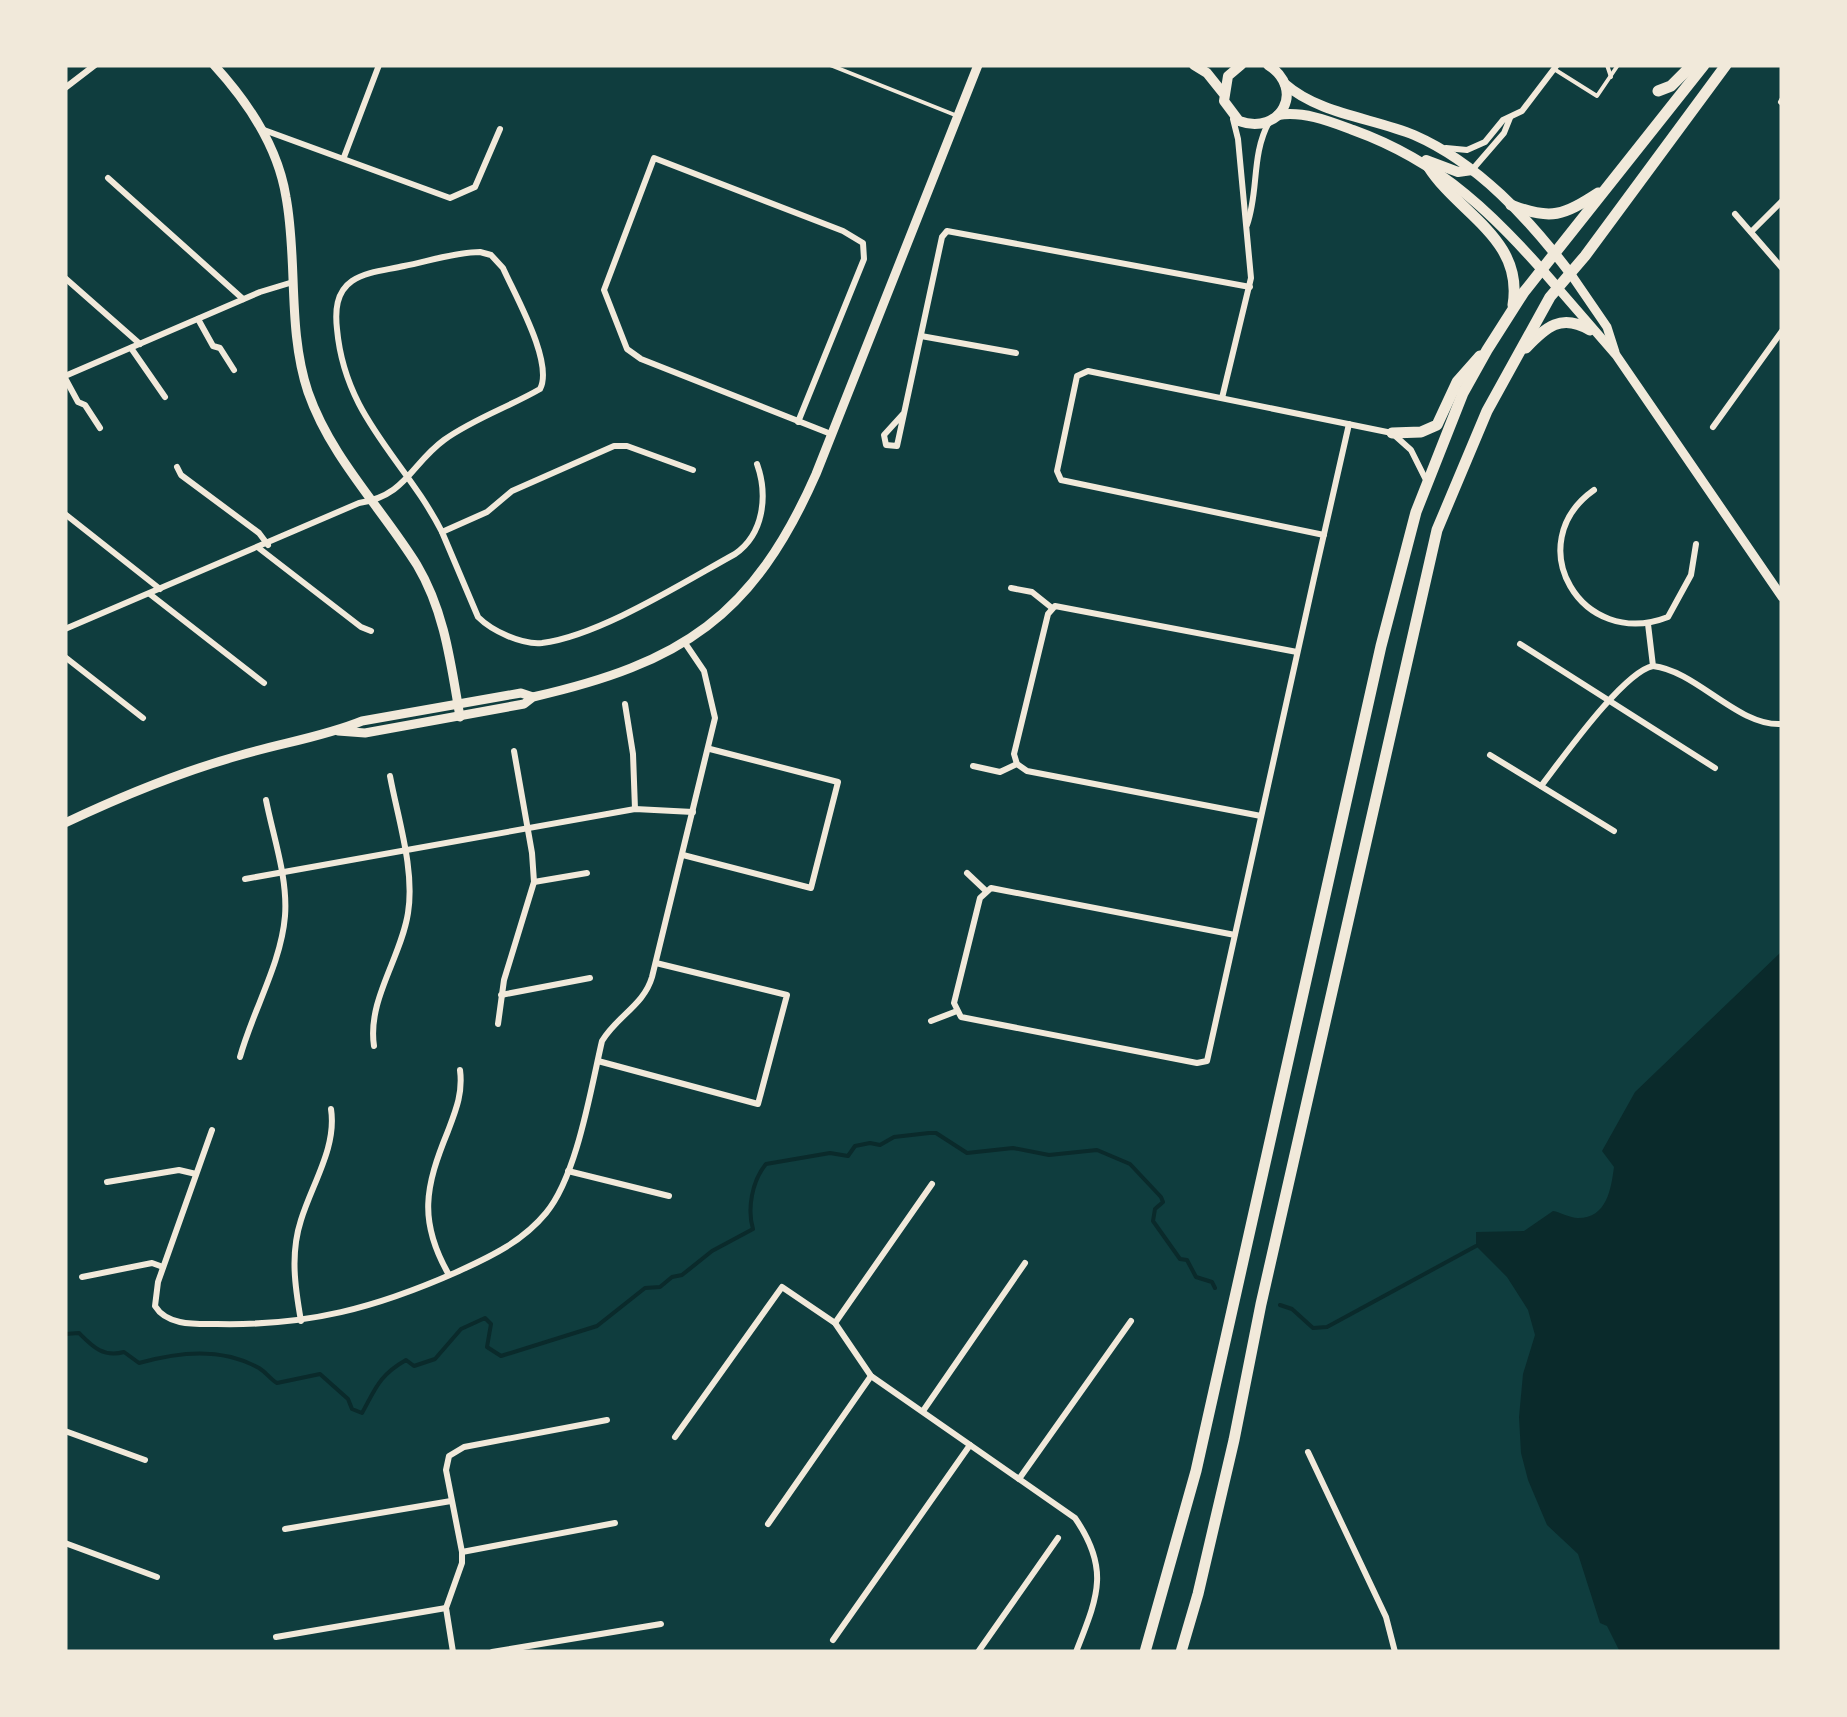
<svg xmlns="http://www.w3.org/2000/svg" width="1847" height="1717" font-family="'DM Sans',sans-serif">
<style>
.water{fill:#0a2a2b}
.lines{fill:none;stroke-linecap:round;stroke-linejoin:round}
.stream{stroke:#0a2a2b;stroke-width:4}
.service{stroke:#f1e9da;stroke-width:4}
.minor{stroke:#f1e9da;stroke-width:6}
.tertiary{stroke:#f1e9da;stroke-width:9}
.secondary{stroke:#f1e9da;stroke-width:10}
.primary{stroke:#f1e9da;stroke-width:11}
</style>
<rect width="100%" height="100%" fill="#0f3d3e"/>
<path class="water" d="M1782,951V1652H1620L1607,1626L1600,1623L1578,1554L1547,1525L1528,1480L1521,1453L1519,1417L1523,1374L1535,1335L1528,1310L1507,1277L1476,1246V1232L1524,1231L1553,1211C1560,1212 1570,1218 1578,1218C1607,1218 1611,1189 1614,1167L1602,1151L1635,1092Z"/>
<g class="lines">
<g class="stream">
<polyline points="1280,1305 1292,1309 1313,1328 1327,1327 1476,1246"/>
<path d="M65,1334L79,1333C92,1346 103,1358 124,1352L139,1363C179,1352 221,1347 259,1368C267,1373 270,1379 277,1383L320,1374L348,1399L352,1409L362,1413C375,1390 378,1376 406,1360L414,1366L435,1359L461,1329L485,1318L491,1324L487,1347L501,1356L597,1326L645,1288L660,1287L672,1277L682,1275L712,1251L753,1229C747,1209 752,1181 766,1164L830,1153L848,1156L855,1146L870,1143L880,1145L894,1137L929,1133H936L967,1153L1013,1148L1049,1155L1097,1150L1130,1164L1161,1197L1163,1202L1155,1209L1153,1221L1180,1259L1187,1260L1196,1277L1212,1282L1215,1288"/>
</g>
<g class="service">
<polyline points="830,65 955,115"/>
<polyline points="1607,65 1611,77"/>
<polyline points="1554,69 1597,96 1618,65"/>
</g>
<g class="minor">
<polyline points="65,88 95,65"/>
<polyline points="1781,102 1782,100"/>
<polyline points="264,130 450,198 475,187 500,129"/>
<polyline points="1446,148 1467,150 1485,142 1503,120 1522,111 1557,65"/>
<polyline points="344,157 379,65"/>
<polyline points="1472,170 1504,133 1510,118"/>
<polyline points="108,178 243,299"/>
<polyline points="1735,214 1782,268"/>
<path d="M1247,225C1259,191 1251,155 1269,122"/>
<polyline points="1751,232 1782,201"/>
<polyline points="65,278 140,344"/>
<polyline points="198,319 213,346 220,348 234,370"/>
<polyline points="921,336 1016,353"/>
<polyline points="131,348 165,397"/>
<polyline points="65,376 260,292 293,282"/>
<polyline points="65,378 78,402 85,405 100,428"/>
<polyline points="1222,398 1251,278 1238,139 1233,119"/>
<polyline points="904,413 884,435 886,445 897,446 942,237 947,231 1250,287"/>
<polyline points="798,422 864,259 863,243 843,231 654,158 604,290 627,349 641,359 831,434"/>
<polyline points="1713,427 1782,331"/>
<polyline points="177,467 181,475 259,533 268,545"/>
<path d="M693,470L627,446H614L512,491L487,512L442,532L478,617C492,631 522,645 542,643C599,636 684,582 735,554C764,534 768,495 757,464"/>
<path d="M1594,490C1519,543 1581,651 1668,617L1691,575L1696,544"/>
<polyline points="65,514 160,589"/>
<polyline points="1324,535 1061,480 1057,471 1077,376 1088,371 1392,433 1411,450 1426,480"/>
<polyline points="260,549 361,627 371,631"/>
<polyline points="1011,588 1032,592 1052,608"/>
<polyline points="151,595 264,683"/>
<path d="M1648,624L1653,666C1697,671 1738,727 1782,724"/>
<path d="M65,629L359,503C406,496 411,464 444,440C473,419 509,407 540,389C554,363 515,295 503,268L491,255L480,252C456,252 429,261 404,266C388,270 367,271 352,281C336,292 335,311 337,329C345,418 405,459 442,532"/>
<polyline points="1520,644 1715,768"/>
<polyline points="65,657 143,718"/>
<polyline points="625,704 633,754 635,809"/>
<polyline points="1490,755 1614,831"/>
<polyline points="973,766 1000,772 1017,764"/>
<path d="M1541,786C1562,759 1623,672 1653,666"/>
<polyline points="1261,816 1027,771 1017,764 1014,754 1048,614 1055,606 1297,652"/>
<polyline points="683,855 811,888 838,782 710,749"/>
<polyline points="967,873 985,890"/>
<polyline points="245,879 635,809 693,812"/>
<polyline points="534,882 587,873"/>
<path d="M1235,935L991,888L980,898L954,1003L961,1017L1197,1063L1207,1061C1255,849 1300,636 1349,424"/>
<polyline points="501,995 590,978"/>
<polyline points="931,1021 957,1011"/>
<polyline points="498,1024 504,980 534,882 532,853 514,751"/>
<path d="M374,1046C367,1000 401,958 408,913C415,870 398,819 390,776"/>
<path d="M240,1057C253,1010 281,964 285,916C288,878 273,836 266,800"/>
<polyline points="598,1061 758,1104 787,995 656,963"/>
<path d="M212,1130L158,1282L155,1306C167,1326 196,1324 217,1324C308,1326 376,1308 459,1271C492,1256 523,1241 546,1213C577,1176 591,1088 602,1041C617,1016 644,1005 652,977L715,718L704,671L685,643"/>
<polyline points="568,1171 669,1196"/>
<polyline points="107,1182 179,1170 196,1174"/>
<path d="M449,1275C418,1221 425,1187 448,1131C456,1110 463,1093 460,1070"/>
<polyline points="82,1277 152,1263 163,1267"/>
<path d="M301,1321C295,1287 290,1254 301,1220C312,1184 337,1147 331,1109"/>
<polyline points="835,1323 932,1184"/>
<polyline points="923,1411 1025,1263"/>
<polyline points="65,1431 145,1460"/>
<path d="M675,1437L782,1287L835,1323L871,1376L1075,1518C1111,1570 1097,1598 1076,1652"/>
<polyline points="1308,1452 1386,1617 1395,1652"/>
<polyline points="1019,1479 1131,1321"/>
<polyline points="768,1524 871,1376"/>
<polyline points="285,1529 451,1501"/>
<polyline points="65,1543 157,1577"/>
<polyline points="462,1552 615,1523"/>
<polyline points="276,1637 446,1608"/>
<polyline points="833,1640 970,1445"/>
<polyline points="453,1652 446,1608 462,1563 462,1552 446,1470 449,1456 464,1447 607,1420"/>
<polyline points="492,1652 661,1624"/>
<polyline points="978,1652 1058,1538"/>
</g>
<g class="tertiary">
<path d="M214,65C247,101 278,147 286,197C298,261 287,329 308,392C331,458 381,507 417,565C445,612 451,665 460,717"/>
<polyline points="1570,273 1607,327 1615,352"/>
<polyline points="1557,287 1616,355 1782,597"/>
<path d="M338,731L365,733L524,704L533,697C682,663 753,617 816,474L978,65"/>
<path d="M65,823C122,796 180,772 241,755C281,743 323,737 362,721L521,693L533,697"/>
</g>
<g class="secondary">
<polyline points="1194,65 1207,73 1223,93"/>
<path d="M1241,65L1228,76L1224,101L1239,121C1281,136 1306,89 1268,65"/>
<path d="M1285,84C1319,114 1373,118 1414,135C1478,163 1529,219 1570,273"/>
<path d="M1278,115C1304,111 1329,121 1353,130C1442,162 1497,217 1557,287"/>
<polyline points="1426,160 1458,172 1472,170"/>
</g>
<g class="primary">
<polyline points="1658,91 1671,86 1692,65"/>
<path d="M1428,166C1458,214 1524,238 1513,305"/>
<path d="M1511,205C1551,221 1564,215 1598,193"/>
<path d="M1526,348C1546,327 1561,313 1590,330"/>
<polyline points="1392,433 1421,432 1437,425 1457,382 1480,356"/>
<polyline points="1145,1652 1196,1471 1381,646 1416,512 1463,393 1487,350 1524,292 1704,65"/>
<polyline points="1181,1652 1198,1594 1234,1440 1261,1304 1437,530 1487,411 1550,297 1585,256 1726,65"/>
</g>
</g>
<rect width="1847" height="1717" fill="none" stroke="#f1e9da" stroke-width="135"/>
</svg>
